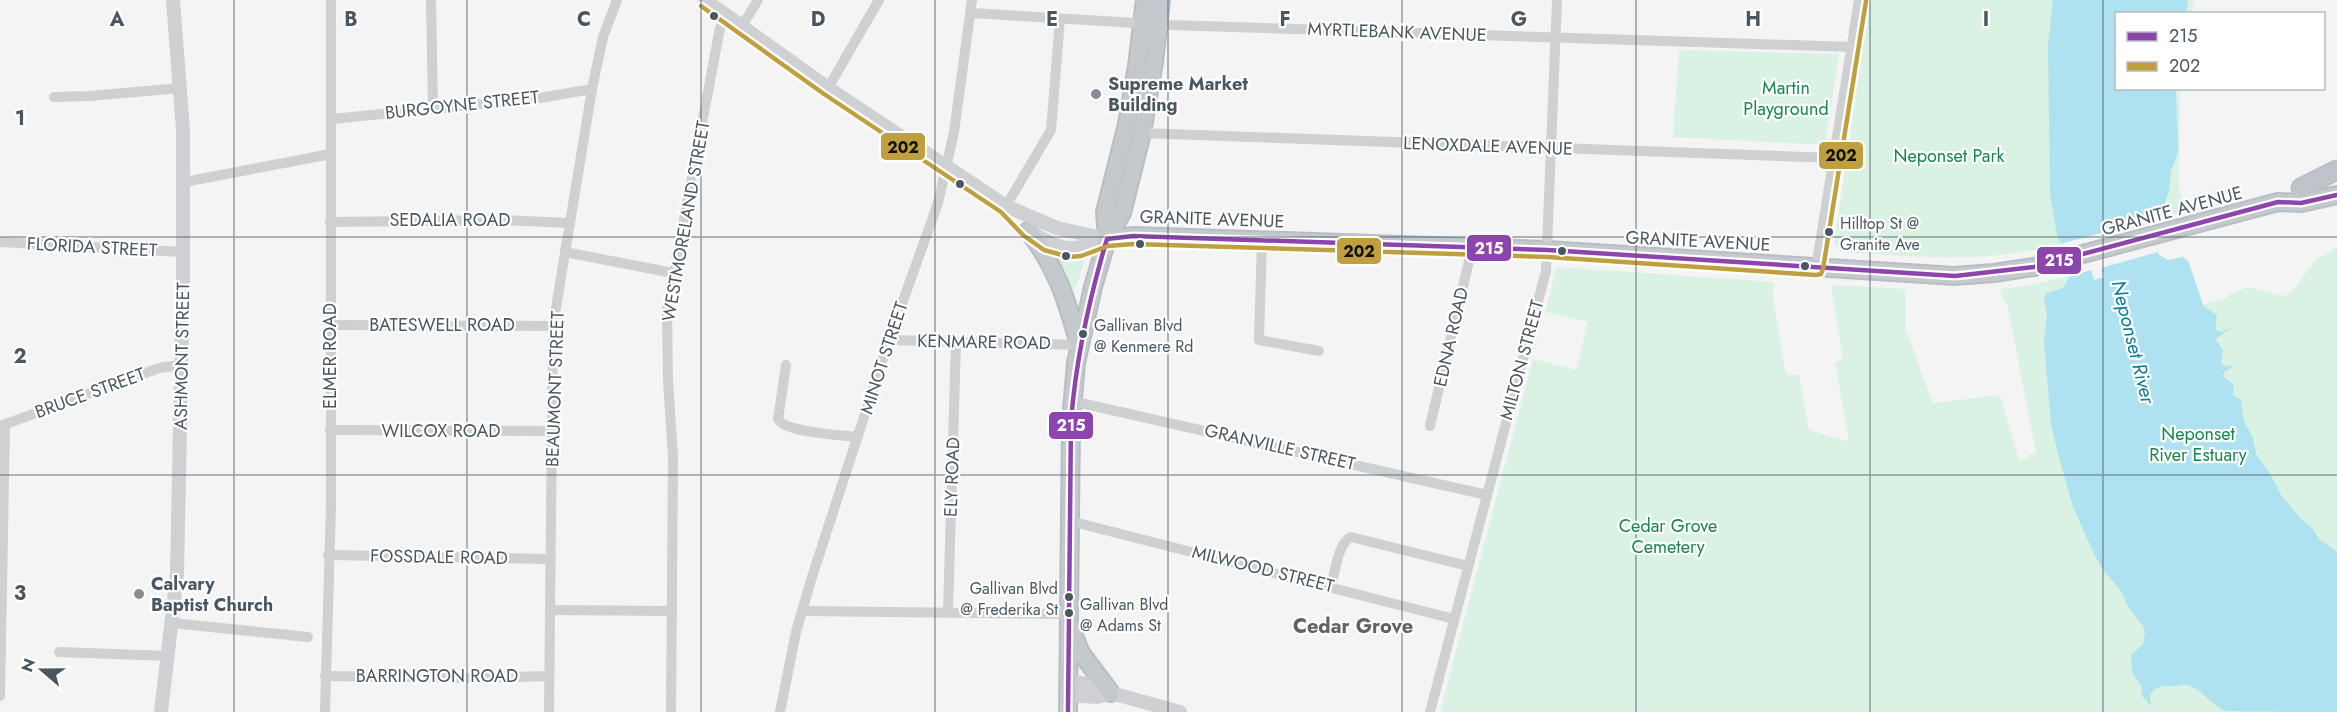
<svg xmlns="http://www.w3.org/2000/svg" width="2337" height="712" font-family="Jost,sans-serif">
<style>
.green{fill:#d9f2e3}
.water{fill:#aee2f0}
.pier{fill:#f4f4f4}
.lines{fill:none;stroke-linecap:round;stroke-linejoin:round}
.trunk-casing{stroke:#b9bec3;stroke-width:20}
.motorway-casing{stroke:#b9bec3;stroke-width:21}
.minor{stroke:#ced0d2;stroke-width:10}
.secondary{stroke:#ced0d4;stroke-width:14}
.trunk{stroke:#c4c9cd;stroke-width:16}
.motorway{stroke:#bec4c9;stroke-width:18}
.bus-1-casing{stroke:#fff;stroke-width:9}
.bus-2-casing{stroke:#fff;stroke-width:9}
.bus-1{stroke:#8e44ad;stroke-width:4.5}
.bus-2{stroke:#c09f3f;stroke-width:4.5}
.grid{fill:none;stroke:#4a5661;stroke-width:1.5;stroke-opacity:0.55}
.bus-dot{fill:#4a5661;stroke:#fff;stroke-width:2}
.poi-dot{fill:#868d94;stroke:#fff;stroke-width:2}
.labels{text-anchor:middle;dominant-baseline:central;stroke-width:4.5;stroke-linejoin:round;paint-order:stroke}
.bus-label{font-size:16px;fill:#4a5661;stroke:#fff;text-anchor:start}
.street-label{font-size:18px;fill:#4a5661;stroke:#fff}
.poi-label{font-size:18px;font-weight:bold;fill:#4a5661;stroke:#fff;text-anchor:start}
.park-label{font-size:18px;fill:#17864f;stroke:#fff}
.water-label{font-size:20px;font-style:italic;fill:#0c7c9b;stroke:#fff}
.neighbourhood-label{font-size:20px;font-weight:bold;fill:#5f6368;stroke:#fff}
.grid-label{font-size:20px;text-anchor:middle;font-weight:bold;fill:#4a5661;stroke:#fff;stroke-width:4.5;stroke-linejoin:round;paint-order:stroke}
.line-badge{stroke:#fff;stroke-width:2}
.badge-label{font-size:16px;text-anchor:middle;font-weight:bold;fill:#fff}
.pale-badge-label{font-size:16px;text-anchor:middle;font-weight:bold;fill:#111}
</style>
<rect width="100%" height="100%" fill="#f4f4f4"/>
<g class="green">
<path d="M1870,0H2194L2192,13L2116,14V88L2180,89L2179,188L2186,211L2150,220L2159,255L2168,260L2183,257L2188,261L2203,305L2228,297V295L2248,287L2280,296L2287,295L2294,289L2315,261L2337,247V712H1440L1533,359L1576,370L1588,322L1545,312L1557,267L1774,282L1773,297L1786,375H1799L1809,430L1849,442L1835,362L1843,360L1831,285L1905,289V328L1933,403L2000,395L2019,460L2028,458V455L2036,453L2008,308L2006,302L2002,298L2001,289L2020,287L2071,276L2072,272L2060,244C1988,264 1916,257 1843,252L1834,244Z"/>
<polygon points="1679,50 1839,54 1825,145 1673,137"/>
<polygon points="1058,255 1082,256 1085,259 1077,285 1073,289 1068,287 1056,258"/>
</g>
<path class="water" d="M2053,0H2188L2186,13L2116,14V88L2176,89L2178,152L2171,171L2169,191L2164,205L2150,220L2159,255L2168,260L2183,257L2188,261L2204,307L2217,315L2215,330L2222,332L2233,327L2217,338L2216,341L2223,350L2221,364L2225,366L2235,365L2224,372L2223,376L2234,385L2233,395L2241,400L2244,421L2252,436L2257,456L2270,473L2281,495L2300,518L2313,529L2319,539L2337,552V712C2321,712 2232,712 2225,711C2212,705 2199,687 2187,685C2182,684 2178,687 2173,686C2163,686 2155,685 2150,696L2151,706L2142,696L2141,686L2132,672L2131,655L2143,644L2145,632L2143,626L2129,608L2121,591L2103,570L2094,554L2073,507L2058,454L2051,425L2044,341L2047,315L2044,300L2047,293L2063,288L2072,272L2057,235L2050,195L2048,46Z"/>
<polygon class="pier" points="2150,220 2158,252 2101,268 2104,277 2094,280 2091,270 2068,277 2069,269 2060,244"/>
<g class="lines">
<defs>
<g id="trunk">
<path d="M1028,231C1056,266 1066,298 1078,341"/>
<polyline points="1107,239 1133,236 1548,250 1955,276 1994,273 2034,267 2278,202 2301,203 2337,195"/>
<polyline points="1107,239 1105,212 1127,124 1137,66 1145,0"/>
<polyline points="1072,631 1081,653 1111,693"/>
<polyline points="1068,712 1071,421 1076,363 1093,287 1107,239 1122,213 1142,133 1154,62 1161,0"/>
</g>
<polyline id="motorway" points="2301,188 2337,170"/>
</defs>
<use href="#trunk" class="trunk-casing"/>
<use href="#motorway" class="motorway-casing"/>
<g class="minor">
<polyline points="431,0 433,108"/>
<polyline points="972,13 1169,25 1852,47"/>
<polyline points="742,26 758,0"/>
<polyline points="828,88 879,0"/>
<polyline points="54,97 90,96 180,88"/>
<polyline points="332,119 540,98 592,89"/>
<polyline points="1142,133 1834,158"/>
<polyline points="184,182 331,154"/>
<polyline points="1006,206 1051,130 1060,19"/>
<polyline points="330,222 501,220 570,223"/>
<polyline points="1262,240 1259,340 1319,351"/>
<polyline points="0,242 183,252"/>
<polyline points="565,252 673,273"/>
<polyline points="1816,268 1859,0"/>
<polyline points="330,325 553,326"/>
<polyline points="889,340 1079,345"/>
<path d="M786,365L778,419C786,433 840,435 858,437"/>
<polyline points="1072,401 1487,495"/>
<polyline points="0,426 159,368 181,365"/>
<polyline points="1430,426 1472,248"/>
<polyline points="330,430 553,431"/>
<polyline points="1070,521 1454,619"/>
<polyline points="328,555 551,559"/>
<path d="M1331,586C1335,573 1338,543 1351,537L1468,566"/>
<polyline points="550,610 672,611"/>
<polyline points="802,611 1069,614"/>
<polyline points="948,611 956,342"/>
<polyline points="172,623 308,637"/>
<polyline points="59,652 168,656"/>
<polyline points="325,676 476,678 549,676"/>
<polyline points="0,696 5,424"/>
<polyline points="325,712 331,505 331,0"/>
<polyline points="549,712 553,326 592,89 603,37 617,0"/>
<polyline points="671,712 673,456 668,381 667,310 720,28 726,15"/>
<polyline points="780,712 796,632 811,580 889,340 938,203 954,132 972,0"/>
<polyline points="1430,712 1546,271 1557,0"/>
</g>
<g class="secondary">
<polyline points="705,0 828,88 1006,206 1057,228 1107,239"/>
<path d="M1031,232C1064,253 1071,251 1107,239"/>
<polyline points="1069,681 1098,686 1111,693 1180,712"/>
<polyline points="1068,695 1097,697 1111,693"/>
<polyline points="161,712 177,574 183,275 183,130 173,0"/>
</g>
<use href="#trunk" class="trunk"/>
<use href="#motorway" class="motorway"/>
<defs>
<path id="bus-1" d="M1068,712L1071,421C1076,359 1089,299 1107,239L1133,236L1548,250L1955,276L2034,267L2278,202L2301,203L2337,195"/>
<polyline id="bus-2" points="701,6 824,94 1001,212 1023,235 1044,250 1069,257 1081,256 1108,246 1133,244 1548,257 1816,275 1821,274 1823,269 1866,1"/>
</defs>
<use href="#bus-1" class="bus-1-casing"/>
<use href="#bus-2" class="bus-2-casing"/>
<use href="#bus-1" class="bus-1"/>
<use href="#bus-2" class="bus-2"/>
</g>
<path class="grid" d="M234,0V712M467,0V712M701,0V712M935,0V712M1168,0V712M1402,0V712M1636,0V712M1870,0V712M2103,0V712M0,237H2337M0,475H2337"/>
<g class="bus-dot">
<circle cx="714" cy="16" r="5"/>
<circle cx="960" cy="184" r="5"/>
<circle cx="1829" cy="232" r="5"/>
<circle cx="1140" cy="244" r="5"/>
<circle cx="1562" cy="251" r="5"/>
<circle cx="1066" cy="256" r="5"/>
<circle cx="1805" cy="266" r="5"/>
<circle cx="1083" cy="334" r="5"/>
<circle cx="1069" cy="597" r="5"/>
<circle cx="1069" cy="613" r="5"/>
</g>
<g class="poi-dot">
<circle cx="1096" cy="94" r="6"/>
<circle cx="139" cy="594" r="6"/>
</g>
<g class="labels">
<g class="bus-label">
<text x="1840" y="223">Hilltop St @<tspan x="1840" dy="21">Granite Ave</tspan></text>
<text x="1094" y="325">Gallivan Blvd<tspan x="1094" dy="21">@ Kenmere Rd</tspan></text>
<text x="1058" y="588" text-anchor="end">Gallivan Blvd<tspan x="1058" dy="21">@ Frederika St</tspan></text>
<text x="1080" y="604">Gallivan Blvd<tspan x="1080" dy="21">@ Adams St</tspan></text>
</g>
<g class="street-label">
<text transform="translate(1397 32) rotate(2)">MYRTLEBANK AVENUE</text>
<text transform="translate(462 105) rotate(-6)">BURGOYNE STREET</text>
<text transform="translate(1488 146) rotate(2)">LENOXDALE AVENUE</text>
<text transform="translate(2172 211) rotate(-15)">GRANITE AVENUE</text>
<text transform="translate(1212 219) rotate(2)">GRANITE AVENUE</text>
<text x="450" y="220">SEDALIA ROAD</text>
<text transform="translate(686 221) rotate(-80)">WESTMORELAND STREET</text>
<text transform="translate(1698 241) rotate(3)">GRANITE AVENUE</text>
<text transform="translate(92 247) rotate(3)">FLORIDA STREET</text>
<text x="442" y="325">BATESWELL ROAD</text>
<text transform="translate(1451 337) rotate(-77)">EDNA ROAD</text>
<text transform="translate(984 342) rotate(1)">KENMARE ROAD</text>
<text transform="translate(182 356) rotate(-89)">ASHMONT STREET</text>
<text transform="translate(330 356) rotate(-90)">ELMER ROAD</text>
<text transform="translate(884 358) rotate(-72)">MINOT STREET</text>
<text transform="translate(1522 360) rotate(-75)">MILTON STREET</text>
<text transform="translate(555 389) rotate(-88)">BEAUMONT STREET</text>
<text transform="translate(90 393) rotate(-20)">BRUCE STREET</text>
<text x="441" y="431">WILCOX ROAD</text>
<text transform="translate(1280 447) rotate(13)">GRANVILLE STREET</text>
<text transform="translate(952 477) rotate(-88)">ELY ROAD</text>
<text transform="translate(439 557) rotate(1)">FOSSDALE ROAD</text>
<text transform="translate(1263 569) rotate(14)">MILWOOD STREET</text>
<text x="437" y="676">BARRINGTON ROAD</text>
</g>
<g class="poi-label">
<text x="1108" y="84">Supreme Market<tspan x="1108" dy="21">Building</tspan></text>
<text x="151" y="584">Calvary<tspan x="151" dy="21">Baptist Church</tspan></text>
</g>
<g class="park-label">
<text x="1786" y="88">Martin<tspan x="1786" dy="21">Playground</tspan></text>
<text x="1949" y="156">Neponset Park</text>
<text x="2198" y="434">Neponset<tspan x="2198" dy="21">River Estuary</tspan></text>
<text x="1668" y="526">Cedar Grove<tspan x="1668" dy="21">Cemetery</tspan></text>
</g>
<g class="water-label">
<text transform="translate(2133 342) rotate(76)">Neponset River</text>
</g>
<g class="neighbourhood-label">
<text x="1353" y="626">Cedar Grove</text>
</g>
</g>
<g class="grid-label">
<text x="117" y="26">A</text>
<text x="351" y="26">B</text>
<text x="584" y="26">C</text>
<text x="818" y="26">D</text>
<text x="1052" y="26">E</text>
<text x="1285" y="26">F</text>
<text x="1519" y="26">G</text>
<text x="1753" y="26">H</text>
<text x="1986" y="26">I</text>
<text x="20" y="125">1</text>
<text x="20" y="363">2</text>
<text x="20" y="600">3</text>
</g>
<g class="line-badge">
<rect x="880" y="132" width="46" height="29" rx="6" fill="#c09f3f"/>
<rect x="1818" y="141" width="46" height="29" rx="6" fill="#c09f3f"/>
<rect x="1466" y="234" width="46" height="28" rx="6" fill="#8e44ad"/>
<rect x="1336" y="237" width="46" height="28" rx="6" fill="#c09f3f"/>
<rect x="2036" y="246" width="46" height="29" rx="6" fill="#8e44ad"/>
<rect x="1048" y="411" width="46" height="29" rx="6" fill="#8e44ad"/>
</g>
<g class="badge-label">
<text x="1489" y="254">215</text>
<text x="2059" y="266">215</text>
<text x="1071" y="431">215</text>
</g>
<g class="pale-badge-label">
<text x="903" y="153">202</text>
<text x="1841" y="161">202</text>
<text x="1359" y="257">202</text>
</g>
<rect x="2115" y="12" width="210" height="78" fill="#ffffff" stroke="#b7bbc0" stroke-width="1.5"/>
<rect x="2127" y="32" width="30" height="9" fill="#8e44ad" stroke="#b7bbc0" stroke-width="1.5"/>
<text x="2169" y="42" font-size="18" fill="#4a5661">215</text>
<rect x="2127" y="62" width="30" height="9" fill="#c09f3f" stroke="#b7bbc0" stroke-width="1.5"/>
<text x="2169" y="72" font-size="18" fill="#4a5661">202</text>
<g transform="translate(42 670) rotate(290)" stroke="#ffffff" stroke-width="4.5" paint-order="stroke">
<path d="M0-4.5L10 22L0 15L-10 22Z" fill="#4a5661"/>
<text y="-9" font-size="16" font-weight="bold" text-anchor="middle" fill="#4a5661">N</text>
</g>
</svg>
